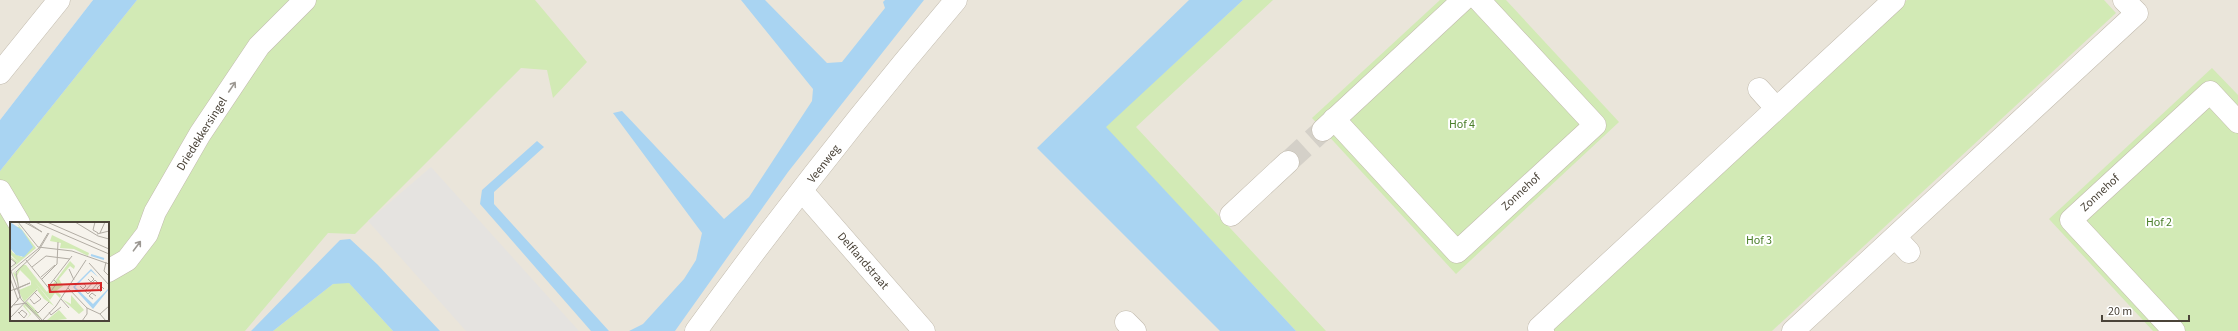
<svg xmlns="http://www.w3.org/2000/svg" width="2238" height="331" font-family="'Source Sans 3',sans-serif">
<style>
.residential{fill:#eae5da;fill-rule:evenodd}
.green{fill:#d2eab5;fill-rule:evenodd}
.parking{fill:#e5e3e0}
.water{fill:#a9d4f2}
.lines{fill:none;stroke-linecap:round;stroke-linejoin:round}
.minor-tunnel{stroke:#d4d0c8;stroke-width:22;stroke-dasharray:22 11;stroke-linecap:butt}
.minor-casing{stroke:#c2bbae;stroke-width:23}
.minor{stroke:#fff;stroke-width:22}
.oneway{stroke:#9c9892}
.labels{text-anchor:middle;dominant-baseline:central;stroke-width:4;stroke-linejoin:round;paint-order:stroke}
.park-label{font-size:12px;fill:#4a7f2a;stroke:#fff}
.street-label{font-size:12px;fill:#4b4439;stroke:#fff}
.inset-river{fill:none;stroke:#a9d4f2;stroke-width:2}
.inset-road{fill:none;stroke:#b2ada4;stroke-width:1}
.view{fill:#d62828;fill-opacity:0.15;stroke:#d62828;stroke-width:2}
.inset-edge{fill:none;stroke:#4b4439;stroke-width:2}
</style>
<rect width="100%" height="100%" fill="#f6f3ec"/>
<g class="residential">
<polygon points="0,0 93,0 0,120"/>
<path d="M117,0H2238V331H0V142ZM11,223H108V320H11Z"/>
</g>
<g class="green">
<path d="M137,0H535L587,62L553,98L547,70L521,68L355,234L328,233L245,331H0V171ZM11,223H108V320H11Z"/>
<polygon points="1243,0 1273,0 1136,127 1326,331 1296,331 1105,127"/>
<polygon points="1440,0 1506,0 1619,122 1456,274 1312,118"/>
<polygon points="1907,0 2104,0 2116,13 1772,331 1552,331 1551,329"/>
<polygon points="2212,68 2238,95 2238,331 2153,331 2049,219"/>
<polygon points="340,282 349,283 393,331 273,331 333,284"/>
</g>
<polygon class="parking" points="431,167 579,331 466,331 368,221"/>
<g class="water">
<polygon points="93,0 137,0 0,171 0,120"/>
<polygon points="741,0 765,0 827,63 842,62 885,8 883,2 885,0 924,0 788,172 675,331 629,331 643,324 684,279 696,260 702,233 613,113 622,111 724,219 749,197 812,101 813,89"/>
<polygon points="1189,0 1243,0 1106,127 1296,331 1220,331 1037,148"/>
<polygon points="537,141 544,147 494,192 494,204 609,331 591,331 480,204 482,190"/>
<polygon points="350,239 377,264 440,331 393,331 349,283 333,284 273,331 251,331 340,240"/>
</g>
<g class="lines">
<polyline class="minor-tunnel" points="1288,162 1323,130"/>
<defs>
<g id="minor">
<polyline points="0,73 59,0"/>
<polyline points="1759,89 1776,108"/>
<polyline points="1334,119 1457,252 1595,125 1479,0"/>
<polyline points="1323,130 1463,0"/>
<polyline points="0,191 19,223"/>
<polyline points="802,191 924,331"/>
<polyline points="1231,215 1288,162"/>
<polyline points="1895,237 1909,252"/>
<polyline points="108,271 127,260 147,234 155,212 200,134 259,46 305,0"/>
<polyline points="1126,322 1135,331"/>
<path d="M696,331C778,218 865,107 956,0"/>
<polyline points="1543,331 1539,328 1894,0"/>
<polyline points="1793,331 2137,13 2124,0"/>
<polyline points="2174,331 2071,220 2210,92 2238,122"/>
</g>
</defs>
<use href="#minor" class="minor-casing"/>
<use href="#minor" class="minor"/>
</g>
<defs><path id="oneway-shaft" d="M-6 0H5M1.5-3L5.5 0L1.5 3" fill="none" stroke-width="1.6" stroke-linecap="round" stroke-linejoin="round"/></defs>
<g class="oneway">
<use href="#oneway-shaft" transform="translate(232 87) rotate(-56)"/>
<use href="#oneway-shaft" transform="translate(137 246) rotate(-53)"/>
</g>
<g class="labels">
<g class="park-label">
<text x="1462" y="124">Hof 4</text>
<text x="2159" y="222">Hof 2</text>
<text x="1759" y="240">Hof 3</text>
</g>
<g class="street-label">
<text transform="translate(202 134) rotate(-58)">Driedekkersingel</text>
<text transform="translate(824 164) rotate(-52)">Veenweg</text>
<text transform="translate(1521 192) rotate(-43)">Zonnehof</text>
<text transform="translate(2100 193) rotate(-43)">Zonnehof</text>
<text transform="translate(863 261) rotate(49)">Delflandstraat</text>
</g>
</g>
<g transform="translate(10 222)">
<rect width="99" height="99" fill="#f6f3ec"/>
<path d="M7,1L26,26L0,48L6,42L0,34L8,40L0,32V26L3,31L12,35L19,22L12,8L5,5H9ZM42,13L79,31L78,34L64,27L50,26L51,21L40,19ZM17,39L13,43H16L37,70L60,39L65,44L64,47L60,44L49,57L53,64L46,69L51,73L50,76L45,71L40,78L24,59L44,84L34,77L24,86L32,98L14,83L21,92L15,99L12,98H16L20,92L13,84L17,79L24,86L34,77L27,68L28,66L14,80L10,72L9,68L21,63V59L10,48L7,54L9,64L3,51L7,47L4,51L6,52L8,47ZM61,73L74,88L69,92L52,77L61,82ZM49,88L57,97L38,99L37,98Z" fill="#d2eab5"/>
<path d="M0,0L12,8L23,25L14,35L6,33L0,26ZM81,47L88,55L81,49L65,65L83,82L99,66L92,58L99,66V67L83,87L63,65Z" fill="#a9d4f2"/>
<path class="inset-river" d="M81,33L94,37"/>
<path class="inset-road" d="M8,0L28,25M14,0L32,10L17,0M25,0L99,32M37,0L99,27M65,0L88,14L99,17M85,0L83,8L88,11M90,11L95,0M87,12L99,9M28,25L62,29L99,42M0,36L6,41L1,45M16,38L41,69L47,61L44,58M96,40L94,49L99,54M79,41L99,63M22,45L36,34L60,37M59,47L64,58M1,49L11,77L31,99M0,50L29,26L38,11M31,55L45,43M0,56L8,78L0,86M32,57L47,42L48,20M78,57L81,60L84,57L81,54M85,58L88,61L78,72L75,69ZM70,64L73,67L76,64L73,61M38,65L62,34M58,66L77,86V92L72,99M0,69L20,61L4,68M91,70L87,66L90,63L94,67M20,77L24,82L31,77L24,70M51,77L59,86M83,77L79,74L82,71L86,74M4,83L16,81L33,99M77,86L90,92M0,87L10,75L6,50L29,28L39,11M25,88L28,91L39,80M8,90L14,96L17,92L12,88L9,91M39,90L41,93L51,85M0,96L27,68M32,99L46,84L76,38M96,99L90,92L99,84"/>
<path class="view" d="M91,61V68L40,70L39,63Z"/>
<rect width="99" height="99" class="inset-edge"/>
</g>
<path d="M2102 315v6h87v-6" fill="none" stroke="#4b4439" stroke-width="2"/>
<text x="2108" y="315" font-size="12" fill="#4b4439" stroke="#ffffff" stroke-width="3" paint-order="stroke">20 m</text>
</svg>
